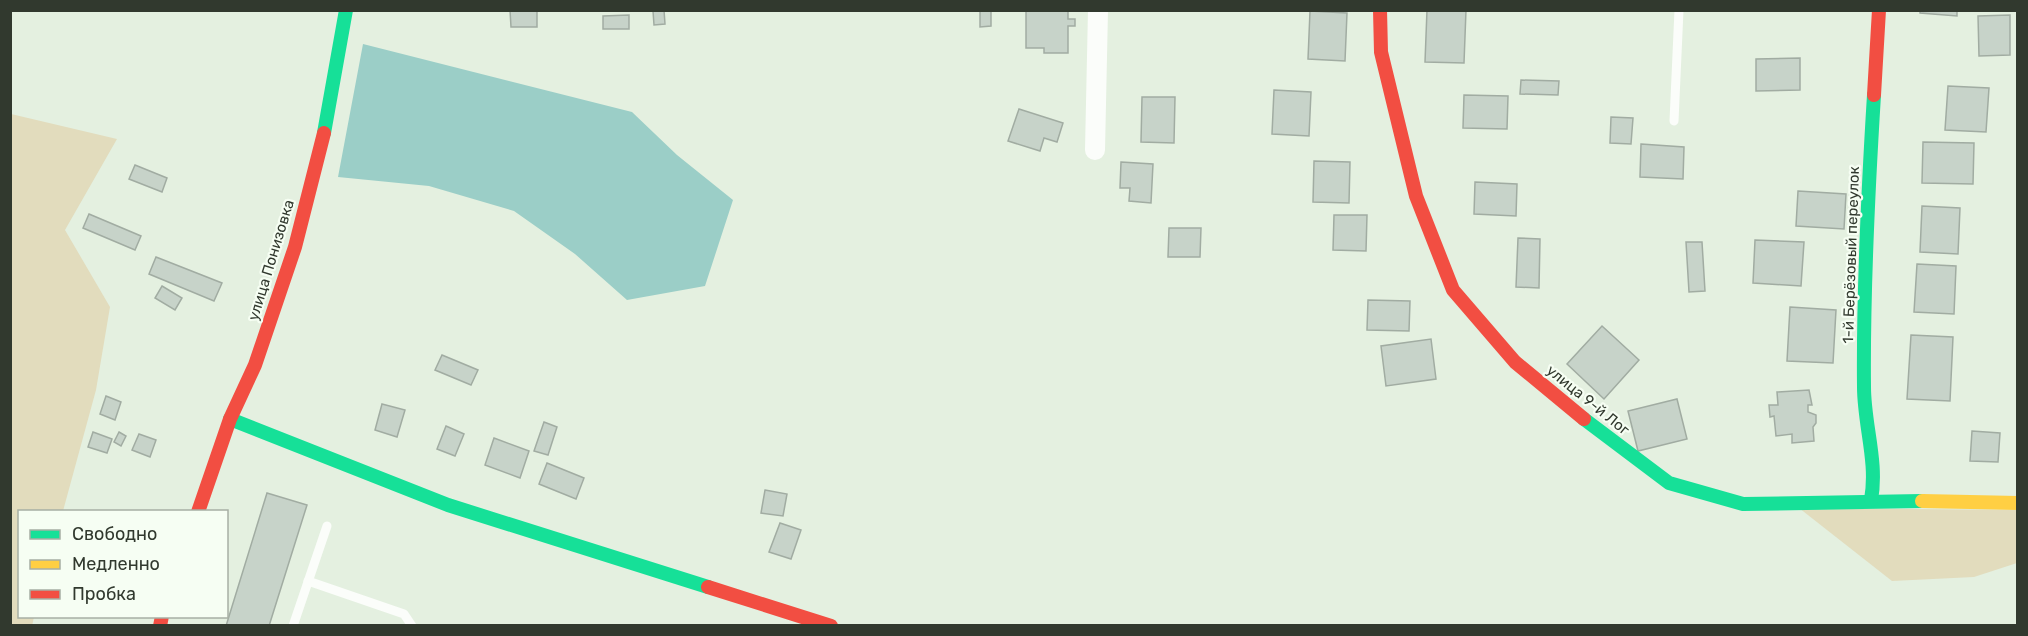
<svg xmlns="http://www.w3.org/2000/svg" width="2028" height="636" font-family="Rubik,sans-serif">
<style>
.green{fill:#e2dcbd}
.water{fill:#9bcec7}
.building{fill:#c7d3c9;stroke:#a1aca2;stroke-width:1.5}
.lines{fill:none;stroke-linecap:round;stroke-linejoin:round}
.lane{stroke:#fbfdfa;stroke-width:9}
.street{stroke:#fbfdfa;stroke-width:20}
.fast{stroke:#16e098;stroke-width:14}
.slow{stroke:#ffcf43;stroke-width:14}
.jam{stroke:#f24e42;stroke-width:14}
.labels{text-anchor:middle;dominant-baseline:central;stroke-width:4.5;stroke-linejoin:round;paint-order:stroke}
.street-label{font-size:15px;fill:#31392e;stroke:#f6fef3}
</style>
<rect width="100%" height="100%" fill="#e4f0e0"/>
<g class="green">
<polygon points="11,114 117,139 65,230 110,307 96,390 63,511 20,512 20,616 34,617 32,626 10,625"/>
<polygon points="1799,508 2017,510 2017,563 1974,577 1892,581"/>
</g>
<polygon class="water" points="363,44 632,112 677,155 733,200 705,286 627,300 575,254 514,211 429,186 338,177"/>
<g class="building">
<polygon points="510,10 537,10 537,27 511,27"/>
<polygon points="664,10 665,24 654,25 653,11"/>
<polygon points="980,10 991,10 991,26 980,27"/>
<polygon points="1026,10 1068,10 1068,19 1075,19 1075,26 1068,26 1068,53 1044,53 1044,48 1026,48"/>
<polygon points="1427,10 1466,10 1464,63 1425,62"/>
<polygon points="1920,10 1957,10 1957,16 1920,13"/>
<polygon points="1310,11 1347,13 1345,61 1308,59"/>
<polygon points="629,15 629,29 603,29 603,16"/>
<polygon points="2010,15 2010,55 1979,56 1978,16"/>
<polygon points="1800,58 1800,90 1756,91 1756,59"/>
<polygon points="1521,80 1559,81 1558,95 1520,94"/>
<polygon points="1948,86 1989,88 1986,132 1945,130"/>
<polygon points="1274,90 1311,92 1309,136 1272,134"/>
<polygon points="1464,95 1508,96 1507,129 1463,128"/>
<polygon points="1142,97 1175,97 1174,143 1141,142"/>
<polygon points="1019,109 1063,123 1057,142 1044,138 1040,151 1008,141"/>
<polygon points="1611,117 1633,118 1631,144 1610,143"/>
<polygon points="1923,142 1974,143 1973,184 1922,183"/>
<polygon points="1641,144 1684,147 1683,179 1640,177"/>
<polygon points="1314,161 1350,162 1349,203 1313,202"/>
<polygon points="1121,162 1153,164 1151,203 1129,201 1130,188 1120,188"/>
<polygon points="135,165 167,178 162,192 129,179"/>
<polygon points="1475,182 1517,184 1516,216 1474,214"/>
<polygon points="1798,191 1846,194 1844,229 1796,226"/>
<polygon points="1922,206 1960,208 1958,254 1920,252"/>
<polygon points="89,214 141,236 135,250 83,228"/>
<polygon points="1334,215 1367,215 1366,251 1333,250"/>
<polygon points="1169,228 1201,228 1200,257 1168,257"/>
<polygon points="1518,238 1540,239 1539,288 1516,287"/>
<polygon points="1755,240 1804,242 1801,286 1753,283"/>
<polygon points="1686,242 1702,242 1705,291 1689,292"/>
<polygon points="156,257 222,283 214,301 149,274"/>
<polygon points="1917,264 1956,266 1954,314 1914,312"/>
<polygon points="162,286 182,298 175,310 155,298"/>
<polygon points="1368,300 1410,301 1409,331 1367,330"/>
<polygon points="1790,307 1836,310 1833,363 1787,361"/>
<polygon points="1602,326 1639,360 1604,399 1567,364"/>
<polygon points="1911,335 1953,337 1950,401 1907,399"/>
<polygon points="1431,339 1436,379 1386,386 1381,346"/>
<polygon points="442,355 478,370 471,385 435,370"/>
<polygon points="1809,390 1812,405 1808,405 1808,412 1816,415 1816,423 1813,427 1814,441 1792,443 1792,434 1776,436 1774,416 1770,417 1769,405 1778,405 1777,392"/>
<polygon points="106,396 121,402 115,420 100,414"/>
<polygon points="1677,399 1687,439 1638,451 1628,411"/>
<polygon points="382,404 405,410 397,437 375,430"/>
<polygon points="544,422 557,427 548,455 534,451"/>
<polygon points="446,426 464,434 455,456 437,449"/>
<polygon points="1972,431 2000,433 1998,462 1970,461"/>
<polygon points="93,432 112,439 107,453 88,447"/>
<polygon points="119,432 126,436 121,446 114,442"/>
<polygon points="139,434 156,440 150,457 132,450"/>
<polygon points="494,438 529,451 520,478 485,465"/>
<polygon points="547,463 584,478 576,499 539,484"/>
<polygon points="765,490 787,494 783,516 761,513"/>
<polygon points="267,493 307,505 269,626 226,626"/>
<polygon points="780,523 801,530 791,559 769,552"/>
</g>
<g class="lines">
<g class="lane">
<polyline points="1674,121 1679,10"/>
<polyline points="308,581 404,614 412,626"/>
<polyline points="293,626 327,526"/>
</g>
<polyline class="street" points="1095,150 1098,10"/>
<g class="fast">
<polyline points="324,133 346,10"/>
<polyline points="230,419 448,505 708,587"/>
<polyline points="1584,419 1669,483 1743,504 1922,501"/>
<path d="M1871,500C1878,462 1864,425 1864,387C1863,290 1868,192 1874,95"/>
</g>
<polyline class="slow" points="1922,501 2018,503"/>
<g class="jam">
<polyline points="1380,10 1381,52 1416,196 1453,290 1515,362 1584,419"/>
<polyline points="1874,95 1879,10"/>
<polyline points="198,512 230,419 255,365 295,247 324,133"/>
<polyline points="708,587 831,626"/>
<polyline points="160,626 162,616"/>
</g>
</g>
<g class="labels">
<g class="street-label">
<text transform="translate(1851 255) rotate(-88)">1-й Берёзовый переулок</text>
<text transform="translate(271 260) rotate(-73)">улица Понизовка</text>
<text transform="translate(1588 400) rotate(39)">улица 9-й Лог</text>
</g>
</g>
<rect width="2028" height="636" fill="none" stroke="#31392e" stroke-width="24"/>
<rect x="18" y="510" width="210" height="108" fill="#f6fef3" stroke="#a7afa4" stroke-width="1.5"/>
<rect x="30" y="530" width="30" height="9" fill="#16e098" stroke="#a7afa4" stroke-width="1.5"/>
<text x="72" y="540" font-size="18" fill="#31392e">Свободно</text>
<rect x="30" y="560" width="30" height="9" fill="#ffcf43" stroke="#a7afa4" stroke-width="1.5"/>
<text x="72" y="570" font-size="18" fill="#31392e">Медленно</text>
<rect x="30" y="590" width="30" height="9" fill="#f24e42" stroke="#a7afa4" stroke-width="1.5"/>
<text x="72" y="600" font-size="18" fill="#31392e">Пробка</text>
</svg>
